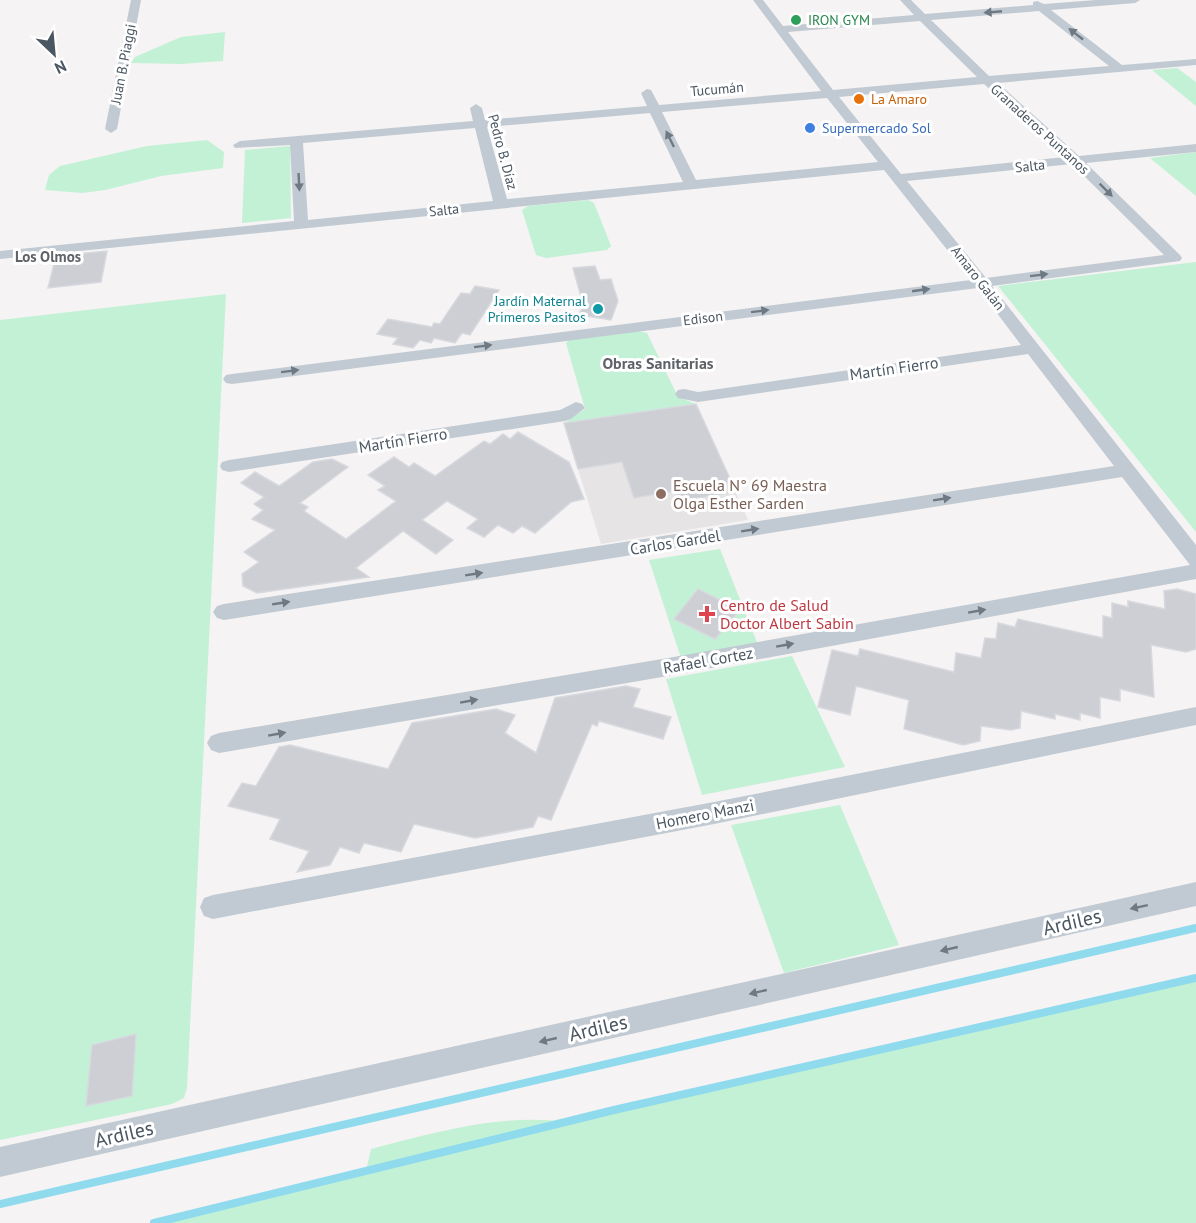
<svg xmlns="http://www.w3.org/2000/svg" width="1196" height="1223" font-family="'PT Sans',sans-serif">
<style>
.education{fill:#e6e4e5}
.green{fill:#c3f1d5}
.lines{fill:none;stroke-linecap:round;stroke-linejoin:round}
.stream{stroke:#90daee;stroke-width:8}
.building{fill:#cdcfd5;stroke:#d7d9de;stroke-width:1.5}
.street{fill:#c1cad2;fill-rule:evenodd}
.oneway{fill:#6e7983}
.leisure-dot{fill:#2e9e5b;stroke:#fff;stroke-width:2}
.food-dot{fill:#e8710a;stroke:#fff;stroke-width:2}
.shop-dot{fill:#3f7fe0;stroke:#fff;stroke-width:2}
.culture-dot{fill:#0f9aa8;stroke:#fff;stroke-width:2}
.education-dot{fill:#8d6e63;stroke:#fff;stroke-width:2}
.health-dot{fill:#e0444e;stroke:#fff;stroke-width:2}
.labels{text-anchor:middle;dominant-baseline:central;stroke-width:6;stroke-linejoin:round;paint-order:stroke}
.far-leisure-label{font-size:14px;fill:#27864d;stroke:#fff;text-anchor:start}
.far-street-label{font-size:14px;fill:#4a5661;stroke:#fff}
.far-food-label{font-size:14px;fill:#c56008;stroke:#fff;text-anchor:start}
.far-shop-label{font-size:14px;fill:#366cbe;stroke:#fff;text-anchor:start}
.far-culture-label{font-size:14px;fill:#0d838f;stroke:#fff;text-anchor:end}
.far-neighbourhood-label{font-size:15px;font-weight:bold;fill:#5f6368;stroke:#fff}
.far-quarter-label{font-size:16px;font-weight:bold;fill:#5f6368;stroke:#fff}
.street-label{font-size:16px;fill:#4a5661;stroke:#fff}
.education-label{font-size:16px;fill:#785e54;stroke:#fff;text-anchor:start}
.health-label{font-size:16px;fill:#be3a42;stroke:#fff;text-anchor:start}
.near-street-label{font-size:20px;fill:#4a5661;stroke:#fff}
</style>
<rect width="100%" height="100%" fill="#f5f3f3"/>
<polygon class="education" points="696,404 748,520 601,544 564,423"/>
<g class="green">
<polygon points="225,32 223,61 181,64 131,63 135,57 181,37"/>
<polygon points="1177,68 1196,82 1196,106 1152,70"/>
<polygon points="207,140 224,152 223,168 161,176 105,190 82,193 45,190 49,175 60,166 147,146"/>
<polygon points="290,146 291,218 242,223 245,150"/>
<polygon points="1196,152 1196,196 1150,158"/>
<polygon points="588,200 594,203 611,246 607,250 546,258 536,255 522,210 528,206"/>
<polygon points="1196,262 1196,532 998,286"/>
<polygon points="226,294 187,1088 184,1098 172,1104 0,1140 0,320"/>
<polygon points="638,331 647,333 678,397 696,404 564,423 585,409 566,343 570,339"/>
<polygon points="720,549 758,645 681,658 649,560"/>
<polygon points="792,656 845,767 702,795 666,679"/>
<polygon points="840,805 899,945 784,973 731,825"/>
<path d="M1196,978V1223H154L366,1171L371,1149C434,1133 501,1113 566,1122Z"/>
</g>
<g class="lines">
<g class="stream">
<polyline points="0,1204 1196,928"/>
<polyline points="154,1223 614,1110 1196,978"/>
</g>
</g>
<g class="building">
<polygon points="107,251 101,282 48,288 56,256"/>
<polygon points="595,266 600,280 611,279 618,301 611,320 579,315 583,304 573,268"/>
<polygon points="475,286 499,290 470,335 462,333 455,343 434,338 431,343 420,340 413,348 393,344 398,338 377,334 388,319 432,327 434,323 440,324 461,293 470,294"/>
<polygon points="696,404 736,492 678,501 675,491 634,498 622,462 578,469 564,423"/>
<polygon points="518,432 569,462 584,499 571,502 535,533 522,526 513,533 498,525 484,537 467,528 478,519 447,501 422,520 453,540 436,554 403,531 356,568 369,577 257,593 243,586 242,574 259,562 244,552 275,530 252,519 263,510 254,504 264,497 241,483 255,472 279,486 313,462 332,459 348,467 300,503 308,507 304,511 346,539 396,501 378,490 385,486 368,475 394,457 409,467 414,463 435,476 484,441 490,444 503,434 510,439"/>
<polygon points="698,589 740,610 715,639 674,619"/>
<polygon points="1177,589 1196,594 1196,649 1186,652 1151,645 1154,697 1120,689 1120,701 1100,697 1100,718 1080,713 1080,720 1055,714 1055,719 1021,711 1020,728 1011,730 981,726 980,741 963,745 904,729 909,700 856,686 850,715 818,707 832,650 858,656 860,649 954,672 956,653 981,658 985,638 996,639 998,623 1015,627 1018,619 1103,638 1103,616 1112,618 1112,603 1128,607 1128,601 1165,609 1164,591"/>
<polygon points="626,686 640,689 633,707 671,717 663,739 599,721 597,726 592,724 551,820 538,816 533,827 475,838 414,824 401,852 364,843 359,853 340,847 330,865 297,872 309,851 270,839 280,819 228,806 242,783 256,786 279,747 290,745 388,769 412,723 496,709 515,715 505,733 536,753 555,698"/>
<polygon points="136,1034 132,1096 86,1106 92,1045"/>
</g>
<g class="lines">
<g class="street">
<polygon points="131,0 141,0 117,129 111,133 105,129"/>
<path d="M753,0H763L783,26L914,15L900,0H911L925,14L1033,5V2L1037,1L1044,4L1096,0H1140L1135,3L1051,10L1122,65L1196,59V65L998,83L1079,156L1196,144V152L1086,163L1180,255L1182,258L1180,261L992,286L1196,545V579L668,676L219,753L211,750L207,743L211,736L219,733L668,658L1190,565L1122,477L224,620L217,618L213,612L217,606L224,604L1114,466L1028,354L698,402L678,398L675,394L678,390L684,389L698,392L1021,345L978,288L232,384L226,383L223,379L226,375L232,374L971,280L884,170L0,259V251L294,221L290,145L235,148L233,145L240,141L473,121L470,108L476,104L482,108L485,120L647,106L641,93L647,89L651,90L659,105L821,91ZM1039,11L1109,66L989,76L931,20ZM920,21L977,77L833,90L788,32ZM984,84L1065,157L901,174L839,97ZM827,98L878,162L696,180L662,112ZM650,113L683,182L507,199L487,127ZM475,128L493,201L308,220L303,143ZM1072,164L1164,255L986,278L907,181Z"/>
<polygon points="576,402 582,404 585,408 571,419 565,421 229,472 222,470 220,466 222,462 229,460 560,410"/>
<polygon points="1196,707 1196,725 714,824 213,919 204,916 200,907 204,898 213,895 714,802"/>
<polygon points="1196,882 1196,906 0,1177 0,1147"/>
</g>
</g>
<defs><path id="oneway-solid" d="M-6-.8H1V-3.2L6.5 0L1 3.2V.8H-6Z" transform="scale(1.5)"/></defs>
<g class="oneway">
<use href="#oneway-solid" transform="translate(993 12) rotate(175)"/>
<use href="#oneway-solid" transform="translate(1076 34) rotate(-142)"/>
<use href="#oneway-solid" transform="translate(670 139) rotate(-116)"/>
<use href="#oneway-solid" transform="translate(299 182) rotate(87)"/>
<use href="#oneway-solid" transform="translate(1106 190) rotate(45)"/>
<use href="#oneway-solid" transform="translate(1039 275) rotate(-7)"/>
<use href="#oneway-solid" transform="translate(921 290) rotate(-8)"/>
<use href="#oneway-solid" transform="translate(760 311) rotate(-7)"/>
<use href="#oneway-solid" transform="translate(483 346) rotate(-7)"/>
<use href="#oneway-solid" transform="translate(290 371) rotate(-7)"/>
<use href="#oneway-solid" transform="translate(942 499) rotate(-9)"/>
<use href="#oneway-solid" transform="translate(750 530) rotate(-9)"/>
<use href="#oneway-solid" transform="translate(474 574) rotate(-9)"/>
<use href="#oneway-solid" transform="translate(281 603) rotate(-9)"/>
<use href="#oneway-solid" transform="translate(977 611) rotate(-10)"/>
<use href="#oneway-solid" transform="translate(785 645) rotate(-10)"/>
<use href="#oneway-solid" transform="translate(469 701) rotate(-10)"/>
<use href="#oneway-solid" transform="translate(277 734) rotate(-10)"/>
<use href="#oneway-solid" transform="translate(1139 907) rotate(168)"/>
<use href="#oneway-solid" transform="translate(949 949) rotate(167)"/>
<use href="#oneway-solid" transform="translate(758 992) rotate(167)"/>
<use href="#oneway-solid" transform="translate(548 1040) rotate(167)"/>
</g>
<circle class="leisure-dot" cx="796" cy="20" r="6"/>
<circle class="food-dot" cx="859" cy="99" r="6"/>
<circle class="shop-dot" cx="810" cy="128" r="6"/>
<circle class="culture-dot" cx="598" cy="309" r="6"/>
<circle class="education-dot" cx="661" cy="494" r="6"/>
<path class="health-dot" d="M704 605h6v6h6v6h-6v6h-6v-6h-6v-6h6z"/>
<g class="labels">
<g class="far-leisure-label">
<text x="808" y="20">IRON GYM</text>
</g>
<g class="far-street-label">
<text transform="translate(123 64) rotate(-79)">Juan B. Piaggi</text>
<text transform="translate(717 89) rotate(-5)">Tucumán</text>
<text transform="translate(1040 129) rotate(42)">Granaderos Puntanos</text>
<text transform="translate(503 152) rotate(75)">Pedro B. Díaz</text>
<text transform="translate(1030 166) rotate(-6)">Salta</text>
<text transform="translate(444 210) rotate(-6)">Salta</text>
<text transform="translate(978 278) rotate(52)">Amaro Galán</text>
<text transform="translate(703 318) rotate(-7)">Edison</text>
</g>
<g class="far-food-label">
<text x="871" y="99">La Amaro</text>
</g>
<g class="far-shop-label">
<text x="822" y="128">Supermercado Sol</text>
</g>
<g class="far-culture-label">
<text x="586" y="301">Jardín Maternal<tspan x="586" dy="16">Primeros Pasitos</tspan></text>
</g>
<g class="far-neighbourhood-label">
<text x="48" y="256">Los Olmos</text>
</g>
<g class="far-quarter-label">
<text x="658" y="363">Obras Sanitarias</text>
</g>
<g class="street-label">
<text transform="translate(894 368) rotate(-8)">Martín Fierro</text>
<text transform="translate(403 440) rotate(-9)">Martín Fierro</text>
<text transform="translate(675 542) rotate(-9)">Carlos Gardel</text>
<text transform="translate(708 660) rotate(-10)">Rafael Cortez</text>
<text transform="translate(705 814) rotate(-11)">Homero Manzi</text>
</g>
<g class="education-label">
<text x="673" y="485">Escuela N° 69 Maestra<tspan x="673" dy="18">Olga Esther Sarden</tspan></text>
</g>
<g class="health-label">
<text x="720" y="605">Centro de Salud<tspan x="720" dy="18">Doctor Albert Sabin</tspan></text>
</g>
<g class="near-street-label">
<text transform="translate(1072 922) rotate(-13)">Ardiles</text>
<text transform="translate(598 1028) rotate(-13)">Ardiles</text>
<text transform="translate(124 1134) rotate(-13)">Ardiles</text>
</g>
</g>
<g transform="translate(54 54) rotate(154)" stroke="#ffffff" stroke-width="4.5" paint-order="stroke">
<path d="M0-4.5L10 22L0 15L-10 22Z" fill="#4a5661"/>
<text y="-9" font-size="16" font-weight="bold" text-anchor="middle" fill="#4a5661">N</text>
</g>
</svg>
